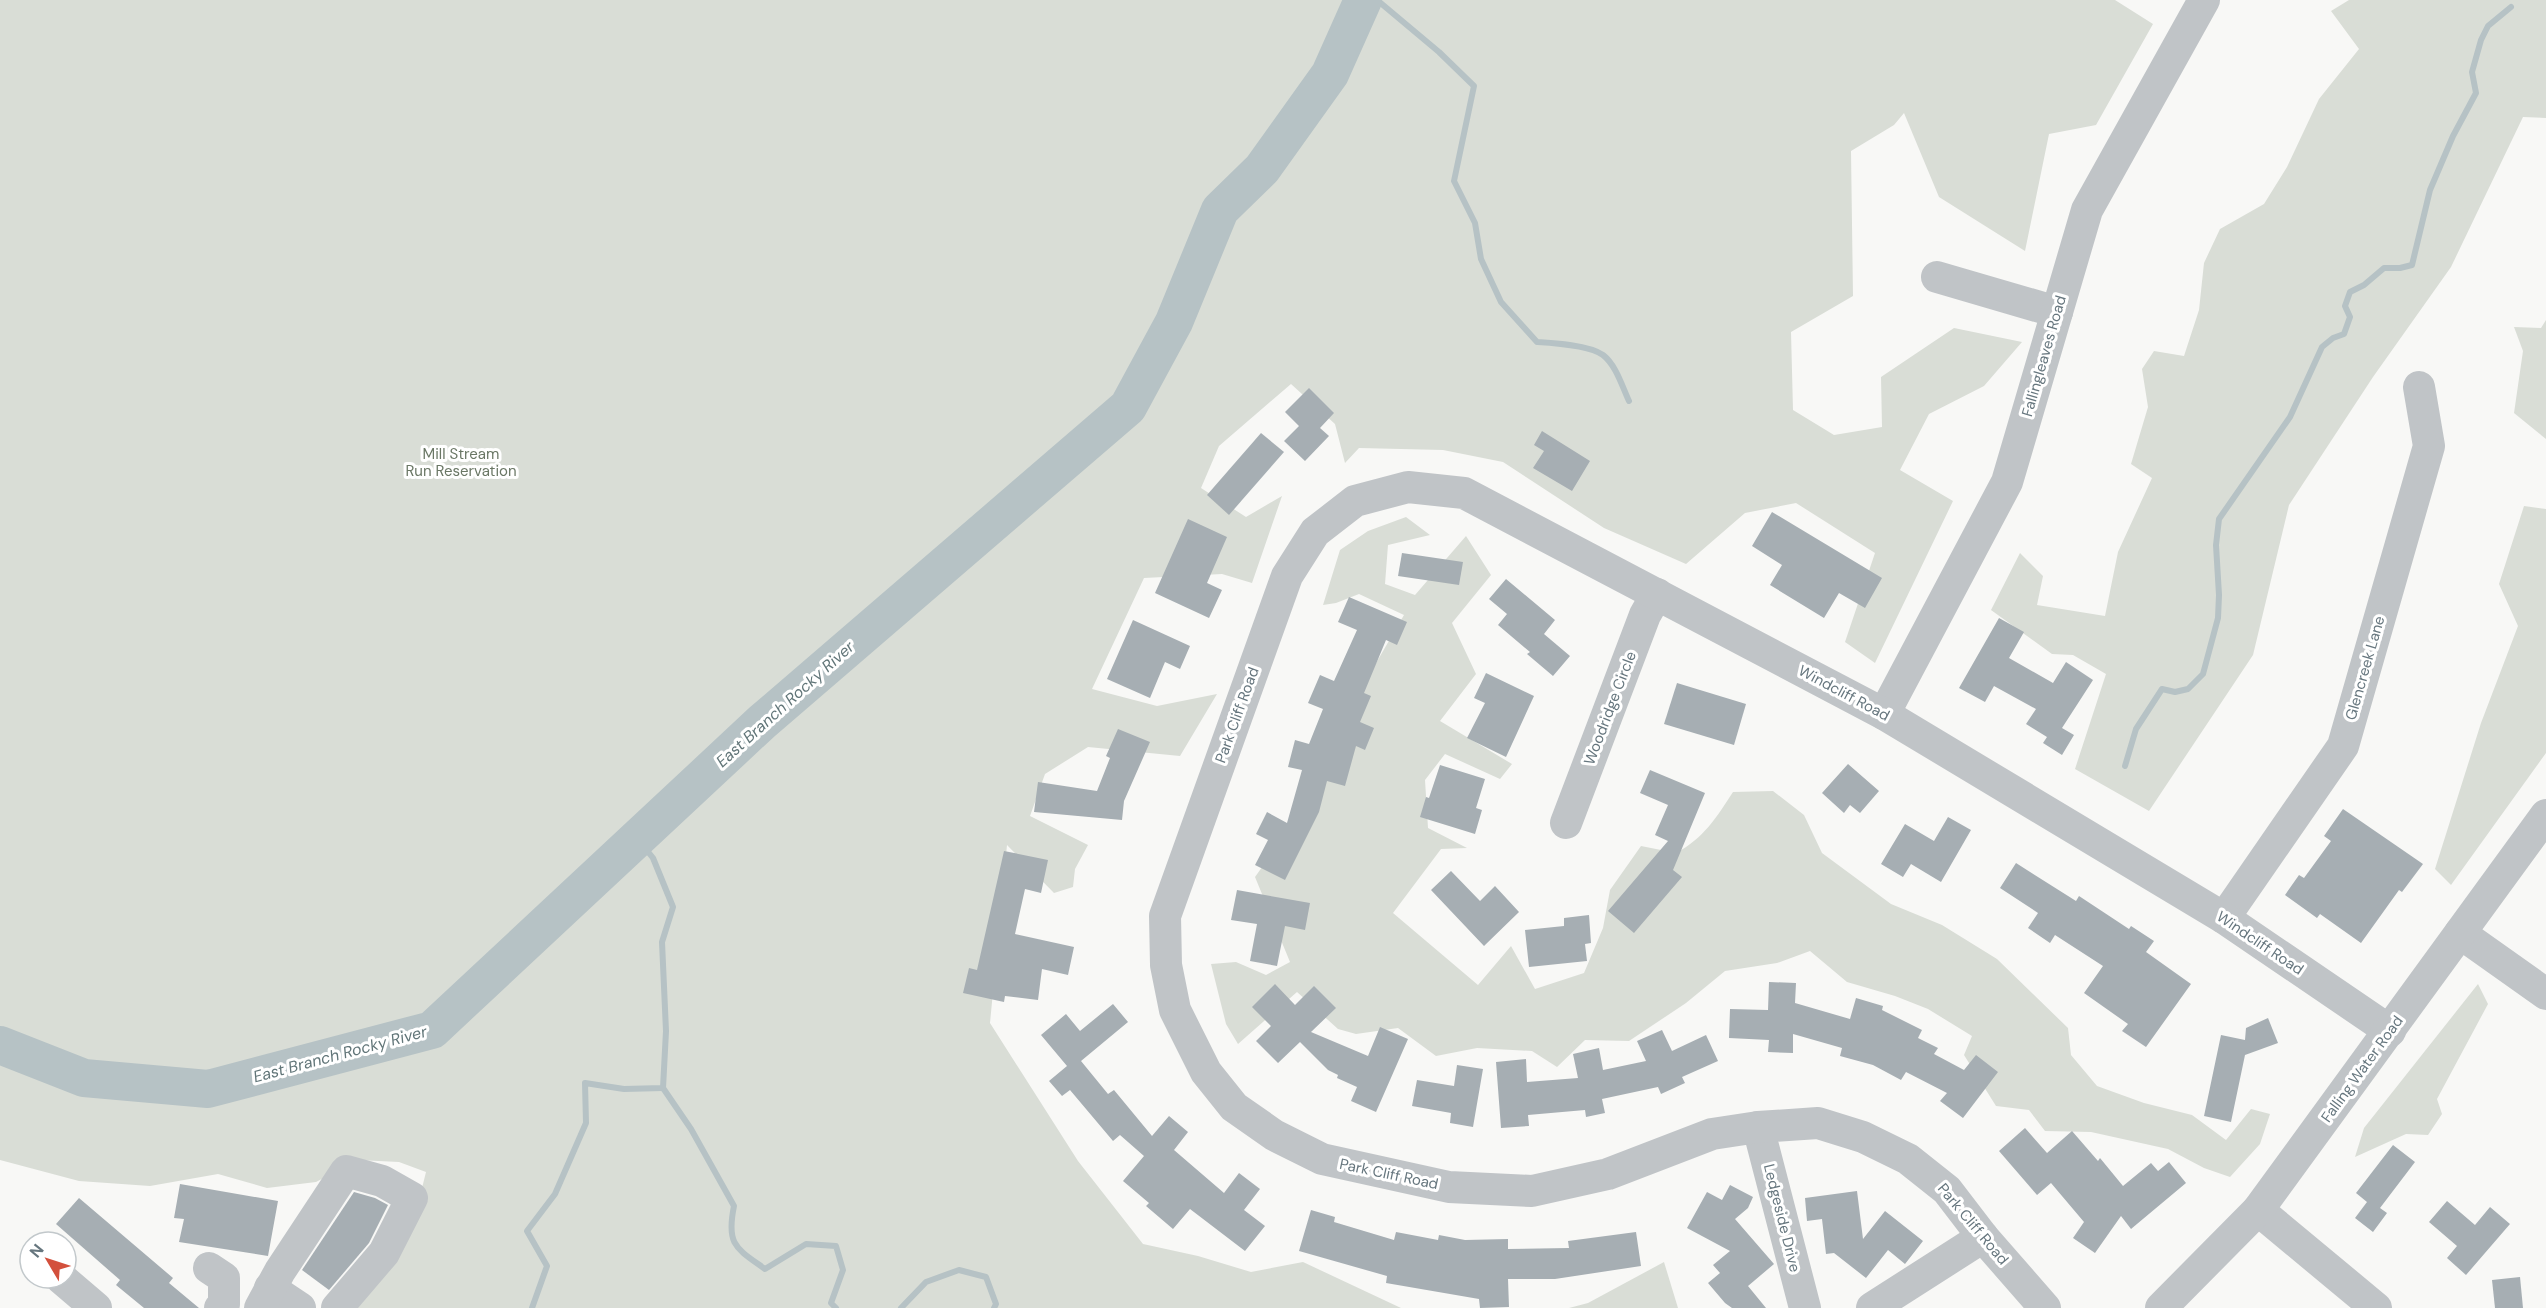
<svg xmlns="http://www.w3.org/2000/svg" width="2546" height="1308" font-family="'DM Sans',sans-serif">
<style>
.green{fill:#d9ddd6}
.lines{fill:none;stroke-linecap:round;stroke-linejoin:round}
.stream{stroke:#b6c2c5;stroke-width:6}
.river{stroke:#b6c2c5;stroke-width:38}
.building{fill:#a6aeb3}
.minor{stroke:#c0c4c7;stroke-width:32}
.labels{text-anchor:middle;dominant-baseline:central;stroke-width:6;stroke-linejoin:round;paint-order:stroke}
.street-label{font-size:15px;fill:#66767e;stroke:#fff}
.park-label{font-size:15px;fill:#6a7765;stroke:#fff}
.water-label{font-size:16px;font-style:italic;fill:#617578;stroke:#fff}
</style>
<rect width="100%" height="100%" fill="#f8f8f6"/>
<g class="green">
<polygon points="0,0 2115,0 2153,24 2096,125 2049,134 2025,251 1939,197 1904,113 1894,125 1851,151 1853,296 1791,332 1793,410 1834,435 1882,427 1881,377 1954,328 2022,342 1984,386 1929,414 1900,470 1953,501 1875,663 1845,642 1875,553 1796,503 1745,513 1686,564 1604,528 1503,462 1443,450 1359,448 1345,463 1335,424 1291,384 1219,446 1201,488 1246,517 1282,496 1252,583 1222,574 1144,578 1092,689 1157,706 1217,694 1180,756 1088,747 1045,774 1030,816 1088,845 1075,869 1073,887 1054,893 1007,845 990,1023 1078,1161 1143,1244 1198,1256 1251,1272 1303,1262 1401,1308 352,1308 415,1216 426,1172 399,1162 358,1160 316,1182 267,1188 218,1174 150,1186 79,1181 0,1160"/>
<polygon points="2349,0 2546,0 2546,118 2523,117 2451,267 2373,377 2289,505 2253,655 2149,811 2075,769 2106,674 2073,655 2052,654 1991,610 2020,553 2043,576 2037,605 2105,616 2118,552 2152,478 2131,464 2148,407 2142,369 2154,351 2184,356 2199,310 2204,263 2220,229 2264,204 2287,167 2319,99 2359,49 2331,11"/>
<polygon points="2546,320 2546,439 2514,413 2523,351 2514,327 2541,328"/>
<polygon points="2524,506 2546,509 2546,753 2451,885 2435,869 2481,723 2518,626 2499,584"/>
<path d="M1406,517L1430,535L1388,545L1385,584L1415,595L1466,536L1491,575L1452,623L1476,674L1440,721L1512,764L1500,779L1445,754L1425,780L1428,828L1467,848L1441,849L1393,913L1478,985L1511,946L1535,989L1584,973L1603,928L1610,890L1641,846L1676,853C1704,838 1716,818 1733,792L1773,791L1804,815L1822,853L1891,904L1942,925L1997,959L2068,1028L2071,1055L2097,1086L2144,1103L2192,1115L2226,1140L2251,1109L2270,1114L2260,1144L2230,1177L2204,1168L2168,1149L2091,1132L2045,1131L2029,1110L1996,1106L1964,1055L1972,1036L1928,1009L1895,996L1847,982L1810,951L1777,963L1725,971L1686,1003L1629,1041L1585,1040L1557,1067L1532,1051L1477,1048L1436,1056L1398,1028L1356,1034L1338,1029L1297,992L1238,1044L1226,1024L1211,964L1236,962L1266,975L1290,962L1255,877L1298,816L1365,682L1404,615L1359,594L1336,603L1323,605L1340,550L1368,531Z"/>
<polygon points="2478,984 2488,1004 2437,1099 2442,1114 2428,1135 2406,1134 2355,1157 2364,1128"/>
<polygon points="1664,1262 1678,1308 1569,1308 1588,1303"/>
</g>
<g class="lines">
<g class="stream">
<path d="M1377,0L1439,52L1474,86L1454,181L1475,223L1481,259L1501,302L1537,342C1554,343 1589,345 1603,355C1616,365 1622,386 1629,401"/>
<polyline points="2125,766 2136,729 2162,689 2175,692 2188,689 2203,674 2218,618 2219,595 2216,545 2219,519 2290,417 2322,347 2333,338 2344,334 2350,317 2345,306 2350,292 2364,285 2384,268 2400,268 2412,265 2430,190 2453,136 2476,93 2472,72 2481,40 2488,26 2511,7"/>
<path d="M663,1088L691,1129L734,1206C726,1245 736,1248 765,1269L806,1244L836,1246L843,1270L831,1303L836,1308"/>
<polyline points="532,1308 547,1266 527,1231 555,1194 586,1123 585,1083 624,1089 663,1088 666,1031 662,942 673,907 653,858 637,838"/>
<polyline points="901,1308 926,1282 959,1270 986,1277 996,1304 994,1308"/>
</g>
<polyline class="river" points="0,1045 84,1078 208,1089 432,1030 762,722 1128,407 1174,322 1220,210 1262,169 1330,74 1363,0"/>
</g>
<g class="building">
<polygon points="1309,388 1334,413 1320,428 1329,436 1305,461 1284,441 1299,426 1285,412"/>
<polygon points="1542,431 1590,461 1572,491 1533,468 1544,451 1534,445"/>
<polygon points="1261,433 1284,452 1229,515 1207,495"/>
<polygon points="1772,512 1882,578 1865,608 1839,593 1824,618 1770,585 1782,565 1752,546"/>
<polygon points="1188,519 1227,537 1207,583 1222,590 1209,618 1155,593"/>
<polygon points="1402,553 1463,562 1459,585 1398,576"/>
<polygon points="1506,579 1555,620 1544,634 1570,656 1553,676 1527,654 1530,652 1498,625 1507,614 1489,599"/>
<polygon points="1349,597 1407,622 1397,645 1386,640 1364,693 1371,696 1360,722 1374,728 1365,750 1356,746 1345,786 1327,781 1319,812 1285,880 1255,865 1268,840 1256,834 1267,812 1287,823 1302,770 1288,767 1295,740 1309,744 1323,709 1308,703 1320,675 1334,681 1357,630 1338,622"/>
<polygon points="1999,618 2024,632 2009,658 2053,683 2066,662 2093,680 2062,728 2074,735 2062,755 2043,743 2047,737 2026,724 2036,709 1994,686 1985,702 1959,688"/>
<polygon points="1133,620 1190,646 1180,669 1165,662 1150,698 1107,679"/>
<polygon points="1486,673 1534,696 1506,757 1467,738 1485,703 1474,698"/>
<polygon points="1677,683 1746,704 1734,745 1664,724"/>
<polygon points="1118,729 1150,742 1124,801 1122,820 1034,812 1038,782 1097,791 1110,758 1106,756"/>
<polygon points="1848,764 1879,791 1860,813 1850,805 1844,813 1822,793"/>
<polygon points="1440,765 1485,779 1476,808 1482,810 1475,834 1420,817 1426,797 1429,798"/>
<polygon points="1650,770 1705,793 1673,870 1682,877 1634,933 1608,911 1668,841 1655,835 1668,805 1640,793"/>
<polygon points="2343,809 2423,864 2402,892 2399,890 2361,943 2320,914 2317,918 2285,895 2299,875 2304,878 2331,841 2324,836"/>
<polygon points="1948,817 1971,830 1941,882 1911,864 1903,877 1881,864 1905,824 1934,841"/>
<polygon points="1004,851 1048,860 1041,893 1025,889 1015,934 1074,947 1068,975 1042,969 1038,1000 1005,996 1004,1002 963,993 969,968 977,970"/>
<polygon points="2016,863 2076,901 2079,896 2129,929 2131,926 2154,941 2146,952 2191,984 2146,1047 2122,1031 2128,1024 2084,993 2103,966 2055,935 2050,943 2028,928 2038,913 2000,888"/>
<polygon points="1451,871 1480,901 1495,886 1519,912 1484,946 1431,890"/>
<polygon points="1237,890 1310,903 1305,930 1285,926 1277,966 1250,961 1257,924 1231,920"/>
<polygon points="1589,915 1591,943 1585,944 1587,961 1529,967 1525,930 1564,926 1564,918"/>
<polygon points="1769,982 1796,983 1795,1003 1850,1019 1856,998 1883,1006 1882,1010 1922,1030 1918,1038 1938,1048 1934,1054 1964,1070 1976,1055 1998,1072 1963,1118 1940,1101 1947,1093 1906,1072 1901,1080 1873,1065 1840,1056 1842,1048 1793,1034 1793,1053 1768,1052 1769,1040 1729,1038 1730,1009 1768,1010"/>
<polygon points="1275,984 1295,1005 1314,986 1336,1008 1311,1032 1368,1056 1380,1027 1408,1039 1376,1112 1351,1101 1357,1087 1337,1078 1338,1075 1328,1070 1300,1042 1278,1063 1256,1041 1271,1026 1252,1007"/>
<polygon points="1113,1004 1128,1022 1081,1061 1108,1094 1114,1090 1152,1136 1169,1116 1188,1132 1174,1150 1224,1193 1239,1173 1260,1189 1244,1210 1265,1226 1245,1251 1190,1209 1173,1229 1146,1206 1149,1203 1123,1181 1144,1156 1120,1135 1113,1141 1070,1090 1062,1096 1049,1081 1067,1066 1041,1035 1066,1014 1080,1031"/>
<polygon points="2268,1018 2278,1043 2245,1055 2231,1122 2204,1116 2221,1035 2245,1040 2246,1028"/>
<polygon points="1662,1030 1672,1051 1706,1035 1718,1061 1682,1077 1685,1083 1661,1094 1658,1087 1602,1099 1605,1113 1586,1117 1585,1110 1528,1115 1529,1126 1501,1128 1496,1062 1526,1059 1527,1082 1578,1078 1573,1054 1599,1048 1603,1070 1646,1061 1637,1041"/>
<polygon points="1457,1065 1483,1069 1473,1127 1450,1123 1451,1113 1412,1106 1417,1080 1454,1086"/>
<polygon points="2025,1128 2047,1153 2072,1131 2098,1161 2100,1158 2123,1186 2151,1163 2158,1171 2169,1162 2186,1183 2131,1229 2121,1216 2095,1253 2073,1238 2084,1222 2051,1183 2037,1195 1999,1151"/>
<polygon points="2393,1145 2415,1162 2380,1208 2387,1213 2373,1232 2355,1218 2367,1202 2356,1193"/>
<polygon points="180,1184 278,1201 268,1256 179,1242 184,1219 174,1218"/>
<polygon points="1730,1185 1753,1197 1748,1208 1735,1219 1774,1264 1748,1286 1766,1308 1732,1308 1725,1303 1708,1283 1720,1273 1713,1265 1730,1251 1687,1228 1707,1192 1722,1200"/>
<polygon points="1857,1191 1863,1239 1885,1211 1923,1241 1905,1264 1888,1250 1866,1278 1834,1253 1826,1254 1822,1219 1807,1221 1805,1198"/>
<polygon points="354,1192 375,1198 388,1205 369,1243 329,1290 302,1270"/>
<polygon points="79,1198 173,1278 169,1283 199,1308 144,1308 116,1285 120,1280 56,1224"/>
<polygon points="2447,1201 2475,1225 2490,1207 2510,1224 2466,1275 2447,1258 2457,1246 2429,1222"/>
<polygon points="1311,1210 1335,1217 1334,1222 1394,1240 1396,1232 1438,1240 1439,1235 1465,1240 1508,1239 1508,1249 1569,1248 1568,1241 1636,1232 1641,1266 1555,1279 1508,1279 1509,1307 1480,1308 1479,1299 1386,1283 1387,1276 1299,1251"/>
<polygon points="2520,1277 2523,1308 2495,1308 2492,1280"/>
</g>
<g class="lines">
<g class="minor">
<polyline points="1937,277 2057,312"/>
<polyline points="1884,714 2007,482 2087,210 2204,0"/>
<polyline points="1566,823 1645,615 1657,594"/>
<polyline points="2224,918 2343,746 2429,446 2419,387"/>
<polyline points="2460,933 2546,994"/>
<polyline points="1758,1127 1805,1308"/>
<polyline points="2258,1210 2376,1308"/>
<polyline points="209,1268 224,1278 224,1304 220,1308"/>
<polyline points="61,1278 96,1308"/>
<polyline points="270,1288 300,1308"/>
<polyline points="260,1308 280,1271 346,1171 382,1181 412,1198 384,1253 337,1308"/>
<polyline points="1872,1308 1983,1237"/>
<polyline points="2045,1308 1983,1237 1947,1190 1908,1159 1863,1137 1818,1123 1758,1127 1712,1134 1608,1174 1532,1191 1449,1187 1322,1159 1274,1135 1234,1107 1206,1072 1175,1010 1166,965 1165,916 1287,576 1315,532 1355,501 1408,487 1464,493 1884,714 2224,918 2390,1031"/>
<polyline points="2161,1308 2258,1210 2546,815"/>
</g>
</g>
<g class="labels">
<g class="street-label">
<text transform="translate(2044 356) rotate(-74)">Fallingleaves Road</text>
<text transform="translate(2365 668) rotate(-74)">Glencreek Lane</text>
<text transform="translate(1844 693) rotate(28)">Windcliff Road</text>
<text transform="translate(1610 708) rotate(-69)">Woodridge Circle</text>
<text transform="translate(1237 715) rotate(-70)">Park Cliff Road</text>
<text transform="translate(2260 943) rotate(34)">Windcliff Road</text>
<text transform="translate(2362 1069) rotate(-54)">Falling Water Road</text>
<text transform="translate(1389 1174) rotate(12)">Park Cliff Road</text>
<text transform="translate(1782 1218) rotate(76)">Ledgeside Drive</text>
<text transform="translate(1973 1224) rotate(50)">Park Cliff Road</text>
</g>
<g class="park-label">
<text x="461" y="454">Mill Stream<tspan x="461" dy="17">Run Reservation</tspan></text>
</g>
<g class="water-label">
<text transform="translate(785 704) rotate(-42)">East Branch Rocky River</text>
<text transform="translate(340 1054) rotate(-15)">East Branch Rocky River</text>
</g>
</g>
<g transform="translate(48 1260) rotate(309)"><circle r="28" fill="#ffffff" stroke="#c2c8cb" stroke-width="1.5"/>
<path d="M0-4.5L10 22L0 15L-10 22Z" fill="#d3503c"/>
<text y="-9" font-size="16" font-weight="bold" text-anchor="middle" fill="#66767e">N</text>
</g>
</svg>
